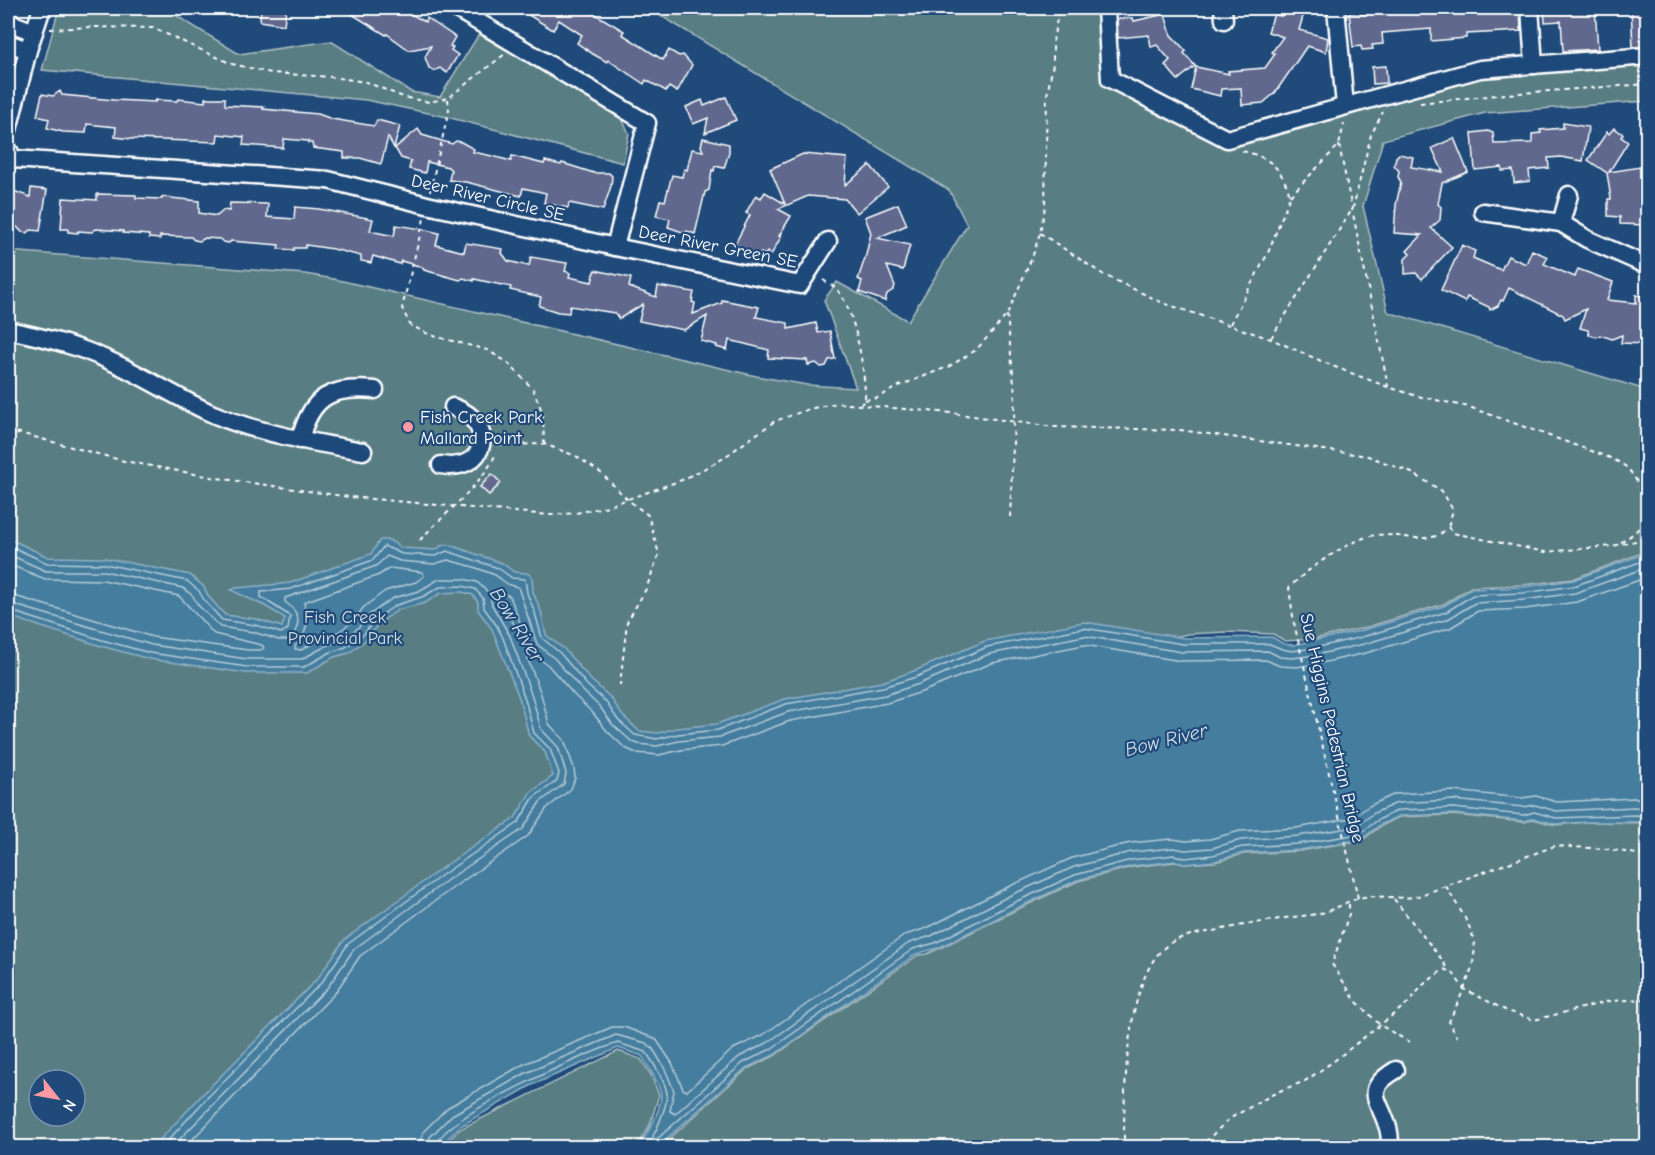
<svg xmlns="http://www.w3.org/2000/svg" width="1655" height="1155" font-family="'Comic Neue',sans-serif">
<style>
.green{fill:#597e84;stroke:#acbec2;stroke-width:1.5;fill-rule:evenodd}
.water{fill:#447d9e;stroke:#8fb1c5;stroke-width:1.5}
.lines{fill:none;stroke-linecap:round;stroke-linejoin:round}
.shore{stroke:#b4cbd8;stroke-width:1.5}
.building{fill:#60688d;stroke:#fff;stroke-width:1.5}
.minor-casing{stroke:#fff;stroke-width:21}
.path{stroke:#fff;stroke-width:2;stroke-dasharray:4.5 4.5;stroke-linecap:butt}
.minor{stroke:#1f4a7a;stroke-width:16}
.poi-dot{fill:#ff9aa2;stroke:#1f4a7a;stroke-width:2}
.labels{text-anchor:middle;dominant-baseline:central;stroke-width:4.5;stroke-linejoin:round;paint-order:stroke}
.street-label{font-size:18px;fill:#fff;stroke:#1f4a7a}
.poi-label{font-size:18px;fill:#fff;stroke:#1f4a7a;text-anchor:start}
.park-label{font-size:18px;fill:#d6dfe0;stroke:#1f4a7a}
.water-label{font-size:20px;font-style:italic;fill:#d0dee7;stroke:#1f4a7a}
</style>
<rect width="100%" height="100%" fill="#1f4a7a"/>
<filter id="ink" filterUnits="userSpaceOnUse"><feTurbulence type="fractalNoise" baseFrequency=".0167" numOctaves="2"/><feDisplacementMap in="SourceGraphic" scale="12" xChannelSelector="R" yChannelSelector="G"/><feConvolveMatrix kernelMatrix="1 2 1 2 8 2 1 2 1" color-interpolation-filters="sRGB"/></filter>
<g filter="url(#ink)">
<g class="green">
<polygon points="59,8 164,8 239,54 331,41 411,92 440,97 479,34 622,119 629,133 623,163 447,117 366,100 42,70"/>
<path d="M648,8H1099L1104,84L1228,149L1344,117L1345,106L1480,69L1647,57V101L1485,113L1383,140L1363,206L1388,312L1643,389L1647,364V551L1573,579L1523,585L1471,587L1444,604L1364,628L1314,639L1285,641L1273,634L1226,632L1188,634L1142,644L249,1147H8V251L305,274L334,279L756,376L807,385L856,388L824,300L837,282L908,321L967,225L949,190ZM39,1080H75V1116H39Z"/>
<polygon points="1453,815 1525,822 1533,819 1555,825 1587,822 1647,823 1647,1147 659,1148 747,1069 774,1056 918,955 927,954 938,949 1018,909 1078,881 1132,867 1175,862 1184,864 1215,862 1243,854 1300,851 1362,840 1381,826 1399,817"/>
<polygon points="618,1051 641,1059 651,1075 659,1095 650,1125 637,1147 442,1147 460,1129"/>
</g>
<path class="water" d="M8,538L48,557L105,558L190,575L204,587L208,596L225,615L256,619L282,627L285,618L265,606L231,590L236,588L290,583L371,554L380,540H389L402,548L436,550L441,546L447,544L502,563L514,572L527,573L532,577L533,592L541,611L546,635L564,649L591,680L611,698L622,715L639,731L658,733L677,728L717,724L785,699L882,682L914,671L985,641L1084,622L1184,638L1272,637L1284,644L1293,645L1360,631L1444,606L1471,589L1523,587L1573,580L1647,553V822H1586L1555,824L1533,818L1525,821L1453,814L1399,816L1380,825L1362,839L1299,850L1243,853L1215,861L1184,864L1175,861L1132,866L1077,880L1017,908L938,948L916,954L774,1055L746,1068L657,1147H639C647,1135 661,1110 661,1095C660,1084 647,1065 642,1056L618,1048L532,1085L459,1127L439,1147H153L202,1095L318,978L344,940L442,868L515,818L530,793L553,776L545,752L529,736L520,700L492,629L478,610V602L473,595L462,592L441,593L425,603L398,610L378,624L368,638L349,653L334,657L307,673H246L149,659L101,646L8,616Z"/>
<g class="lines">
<g class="shore">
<polyline points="8,545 47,563 105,564 187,581 199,591 204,600 222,620 255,625 281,633 288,629 290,616 261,597 261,592 291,589 373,560 384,546 402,554 436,556 447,551 498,568 512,578 525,579 527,593 535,613 542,638 560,653 587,685 606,702 618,720 635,735 657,739 678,734 718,730 786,704 883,687 916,677 987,647 1084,628 1183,644 1270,644 1282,649 1292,651 1314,648 1362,637 1446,612 1473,595 1523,593 1574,586 1648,559"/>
<path d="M8,554L46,571H104L183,588L193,596L198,605L220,627L253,632L279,640H287L293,635C302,621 298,611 285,602V598L376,566L387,556L400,561L434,564L448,560L474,567L495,575L509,585L518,587L537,644L555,659L582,690L600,707L613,725L631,741L638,744L657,746L679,741L720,737L788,712L885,695L919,684L989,654L1084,636L1182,652L1268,651L1280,657L1292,658L1316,655L1364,644L1448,619L1475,603L1524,600L1575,593L1648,567"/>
<polyline points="8,564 45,579 103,580 179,596 214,634 262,645 264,648 261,650 248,650 153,637 8,594"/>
<polygon points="390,568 422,572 424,576 416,582 385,591 364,607 352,622 338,632 324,637 301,650 295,649 295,646 303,637 307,624 304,602 379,575"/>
<polygon points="502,593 510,596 521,625 519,627 515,626 501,602 500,595"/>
<polyline points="8,603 152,645 247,659 302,659 328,645 343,640 358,628 370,614 393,598 419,591 439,579 463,579 477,582 490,594 492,605 510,636 532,696 541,729 558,747 566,773 564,784 540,802 523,829 449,879 354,949 328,987 171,1148"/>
<polyline points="8,610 102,640 150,653 247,667 304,667 331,652 346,647 364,634 374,620 396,605 422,597 440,587 462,586 475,589 483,598 484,608 497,626 503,638 525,699 534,733 550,749 559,773 557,781 534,797 518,823 445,873 348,944 322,982 206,1099 161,1148"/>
<polyline points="184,1148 335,993 360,956 454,887 528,836 547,808 571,789 575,778 574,768 564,740 549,724 541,694 526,654 528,651 548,665 575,696 593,713 607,731 625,748 636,753 659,755 681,750 722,746 790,721 887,703 922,692 992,663 1084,645 1181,661 1266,660 1280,666 1296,667 1317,664 1366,653 1450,628 1478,611 1525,609 1577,602 1648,577"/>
<polyline points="418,1148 423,1132 447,1108 522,1065 612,1027 624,1027 656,1039 672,1063 683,1089 687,1091 733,1049 763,1035 905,935 927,928 1008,887 1072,858 1130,843 1172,839 1186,841 1210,839 1240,831 1296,828 1352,818 1369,806 1395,794 1453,791 1522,798 1536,796 1557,802 1634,798 1648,800"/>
<polyline points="427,1148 430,1137 452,1115 526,1073 616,1035 646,1043 653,1049 665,1069 674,1091 670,1111 675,1114 739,1057 767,1043 909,943 931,936 1011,895 1074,867 1131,852 1173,848 1185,850 1212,848 1241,840 1297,836 1356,827 1374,813 1397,803 1453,800 1523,807 1535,805 1556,811 1634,807 1648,809"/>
<path d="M435,1148C438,1118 587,1052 618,1043L646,1052C652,1061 667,1083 667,1095C667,1105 658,1127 653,1136L654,1139H657L743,1063L771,1049L913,949L935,943L1015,902L1075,875L1131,860L1174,855L1185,858L1213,855L1242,847L1298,844L1359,834L1378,820L1399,810L1453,808L1524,815L1534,812L1556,818L1635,815L1648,817"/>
</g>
</g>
<g class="building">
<polygon points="261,8 286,8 284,25 260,21"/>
<polygon points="342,8 401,8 425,22 427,18 455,37 450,46 453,47 451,50 458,55 447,73 440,68 434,71 429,68 425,57 431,46 409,50 387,34 386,35"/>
<polygon points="517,8 585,8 624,31 622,34 663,60 669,50 679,56 683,55 692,65 677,92 669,87 666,91 646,80 644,84 608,60 607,62 593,54 577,43 582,35 559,20 553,30"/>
<polygon points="1284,8 1304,13 1299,30 1328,38 1326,52 1307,46 1275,93 1263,103 1242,105 1241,88 1221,89 1220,96 1191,89 1196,67 1229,74 1228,71 1265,68 1275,54 1272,52 1283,37 1268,32 1274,14 1281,16"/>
<polygon points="1418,8 1506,8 1508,11 1520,10 1521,31 1466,34 1466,38 1431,41 1431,29 1382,33 1383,44 1372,45 1373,49 1362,50 1361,46 1353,47 1349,13 1361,12 1361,14 1385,13 1385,11"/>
<polygon points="1544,8 1595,8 1598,49 1563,51 1561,21 1545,22"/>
<polygon points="1631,8 1644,8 1647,46 1633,47"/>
<polygon points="1165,14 1171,35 1186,51 1184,53 1195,66 1178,80 1165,65 1170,60 1157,45 1151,47 1149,35 1118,38 1117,19 1133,18 1134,21"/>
<polygon points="1386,66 1387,83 1373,84 1372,67"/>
<polygon points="60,91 62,95 114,100 155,102 155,100 177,101 178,99 205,102 205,98 225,98 225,105 264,107 263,109 318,114 332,119 374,126 377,120 400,126 394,148 388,137 381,164 360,158 344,158 344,152 313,148 312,143 308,143 308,141 284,139 283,148 243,145 244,137 218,134 217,142 132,139 115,137 116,127 87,124 86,133 63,132 47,128 49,119 37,116 42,94 53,96"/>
<polygon points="726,97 736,120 705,133 708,118 693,124 686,107 702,100 704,106"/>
<polygon points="1563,123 1588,127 1583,161 1561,157 1548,158 1549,168 1529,170 1530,181 1514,183 1513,170 1502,171 1502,167 1475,170 1472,133 1488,131 1493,133 1494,144 1532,143 1532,134 1541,133 1540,130 1563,128"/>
<polygon points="1614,128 1623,134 1621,137 1628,142 1609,172 1640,167 1646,201 1646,225 1620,224 1620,217 1608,216 1608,199 1611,199 1607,173 1588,160 1607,132 1609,134"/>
<polygon points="418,129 422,135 452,144 456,141 461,142 474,149 473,152 492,156 511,161 512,156 544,164 545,161 561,165 562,163 594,173 609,173 612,176 611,186 603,210 569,203 568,208 544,203 546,193 523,188 521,196 466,182 449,180 451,170 448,167 427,162 425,173 409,169 411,161 401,158 395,148"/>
<polygon points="703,138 729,144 729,153 724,168 715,166 714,171 712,170 709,190 705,192 695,234 687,231 685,233 668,227 670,219 656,216 660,200 665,201 672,175 682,177 684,169 687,170 692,149 703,151 701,146"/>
<polygon points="1454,138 1468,172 1442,183 1438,204 1441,207 1440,220 1431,228 1452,247 1422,279 1416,273 1405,274 1405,259 1410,254 1407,251 1422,235 1394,233 1396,205 1401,182 1398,177 1399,171 1394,165 1396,157 1399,154 1413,157 1411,167 1443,172 1432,148"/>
<polygon points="803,154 847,158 845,185 870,165 888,187 857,213 845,199 808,196 778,209 791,216 779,236 781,237 771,255 767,252 765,255 761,253 758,258 735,244 750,215 746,213 756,195 761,198 765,192 785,204 770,169"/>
<polygon points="31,188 47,190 40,231 31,230 27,233 22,232 17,227 8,224 8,189 30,197"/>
<polygon points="97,194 136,195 136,198 162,199 162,197 199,201 199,213 217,216 224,210 229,211 230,203 268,204 267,217 294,219 295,207 319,209 373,219 370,231 394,236 396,225 422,229 439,233 436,245 464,252 466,243 503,249 502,253 508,261 529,266 531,257 567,263 565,271 570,273 569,277 592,282 595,270 631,278 629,287 656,297 658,286 694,292 692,302 695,303 693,314 722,303 722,300 759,307 756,317 788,323 788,329 816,323 818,333 830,331 835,359 829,360 826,366 821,367 816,363 808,365 807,360 768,358 769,350 729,340 727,350 716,347 717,345 701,341 707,316 684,330 639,321 643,304 619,319 615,313 570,306 569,313 558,312 539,306 541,297 510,290 511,287 474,279 474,281 463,278 460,280 424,270 422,267 401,261 400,264 373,256 371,263 361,261 361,256 333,249 306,245 305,248 294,248 294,250 278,249 279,245 231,241 229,243 223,242 220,239 205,238 200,241 194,240 191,237 160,236 160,239 149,238 149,235 123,233 123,231 96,229 92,232 78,231 78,233 68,232 68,229 61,229 63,198 97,200"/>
<polygon points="898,204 907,225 877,238 910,245 903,270 887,266 895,286 893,290 887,294 885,301 859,292 862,281 858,279 866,255 871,233 865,217"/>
<polygon points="1462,245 1475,251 1473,258 1501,270 1508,256 1526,264 1532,250 1548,257 1544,264 1575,277 1578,269 1613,282 1607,300 1636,303 1636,295 1647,297 1646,344 1621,343 1622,335 1612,339 1600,335 1597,337 1589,335 1588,330 1580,328 1586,309 1565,319 1563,315 1509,288 1503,301 1501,300 1498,306 1490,310 1489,307 1467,297 1465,302 1441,290"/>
<polygon points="492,474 501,483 489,495 480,487"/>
</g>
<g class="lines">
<defs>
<g id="minor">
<polyline points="1106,8 1110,79 1227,139 1480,69 1648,56"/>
<polyline points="1223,8 1224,20"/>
<polyline points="1336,8 1345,106"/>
<polyline points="1530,8 1534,65"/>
<polyline points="8,22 34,32"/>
<polyline points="8,43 28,50"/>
<polyline points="8,130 28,50 42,8"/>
<polyline points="8,149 13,159 328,180 427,205 615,247 647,123 455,8"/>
<polyline points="1483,212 1561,223 1587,239 1648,266"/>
<polyline points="1561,223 1569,195"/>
<polyline points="615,247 800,285 828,241"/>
<path d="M8,330C42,337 76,345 108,360C144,376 177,398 213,414C261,434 312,442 363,451"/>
<path d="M300,440C311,396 331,386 375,390"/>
<path d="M441,465C486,473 499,423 453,407"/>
<path d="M1390,1148C1390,1141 1390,1134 1388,1128C1380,1099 1361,1091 1396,1070"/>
</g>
</defs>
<use href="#minor" class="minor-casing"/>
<g class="path">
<polyline points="50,29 94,27 153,28 232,64 271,73 332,77 366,82 403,97 429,102 448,98 505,54"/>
<polyline points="1420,103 1506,94 1648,84"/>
<polyline points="1339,145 1388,386"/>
<polyline points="430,191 449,110 448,99"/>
<polyline points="1290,196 1339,145 1344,124"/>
<polyline points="424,219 402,308 410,325 430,335 487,350 507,362 533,389 543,414 544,444"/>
<path d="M1040,233L1104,275L1163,303L1271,339L1335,367L1388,387L1417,396L1469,407L1608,457C1614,460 1624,464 1628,469C1639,481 1650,505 1643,522C1639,531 1627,538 1619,544"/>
<path d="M823,280C828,283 834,286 838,291C855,310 866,375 865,400L859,406"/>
<polyline points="1007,315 1015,394 1010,519"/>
<path d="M1230,324L1268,253L1290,196C1282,168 1270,157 1242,151"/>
<polyline points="1271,338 1353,208 1371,135 1383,112"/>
<polyline points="865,400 877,398 899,386 950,366 976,350 1007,315 1033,255 1040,233 1045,207 1047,95 1053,64 1053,41 1059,8"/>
<polyline points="8,430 124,461 217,478 350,497 549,515 576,513 608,506 682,480 719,461 775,421 809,409 837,403 951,413 1054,427 1180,430 1368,456 1412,473 1442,491 1453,510 1448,527"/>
<polyline points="8,438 21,433"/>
<polyline points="497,445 544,444 576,456 601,473 628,500 648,515 659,554 646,589 627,622 620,685"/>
<polyline points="1448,527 1453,533 1545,552 1613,546 1640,540 1648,536"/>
<path d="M420,540C439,519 489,478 496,452"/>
<path d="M1446,886C1455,903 1470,922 1474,941C1478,967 1459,998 1449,1022L1457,1037"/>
<path d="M1358,898L1294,623L1289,588C1304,571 1352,538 1375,535C1395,533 1416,542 1436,536C1440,535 1444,531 1447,528"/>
<polyline points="1394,899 1443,961 1448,971"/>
<polyline points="1349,904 1349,914 1332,964 1355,1000 1380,1025 1409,1042"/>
<path d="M1124,1148C1124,1097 1124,974 1169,944C1182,935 1198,934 1213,931C1237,926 1261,922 1285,918C1297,916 1309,916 1321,913C1335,910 1347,901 1359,898C1378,893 1398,901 1418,896L1555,846L1607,849L1648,856"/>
<polyline points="1199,1148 1229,1119 1277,1092 1305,1081 1334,1061 1408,1003 1423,985 1444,969 1453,973 1464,989 1505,1010 1534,1020 1610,1001 1648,999"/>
</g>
<use href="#minor" class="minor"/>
</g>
</g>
<circle class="poi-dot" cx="408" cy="427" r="6"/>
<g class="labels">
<g class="street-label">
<text transform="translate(488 198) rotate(13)">Deer River Circle SE</text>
<text transform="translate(718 247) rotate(11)">Deer River Green SE</text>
<text transform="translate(1332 728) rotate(77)">Sue Higgins Pedestrian Bridge</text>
</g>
<g class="poi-label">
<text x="420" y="417">Fish Creek Park<tspan x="420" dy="21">Mallard Point</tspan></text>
</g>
<g class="park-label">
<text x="345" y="617">Fish Creek<tspan x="345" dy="21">Provincial Park</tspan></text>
</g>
<g class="water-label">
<text transform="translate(517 625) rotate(58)">Bow River</text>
<text transform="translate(1166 740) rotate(-14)">Bow River</text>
</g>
</g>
<rect width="1655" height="1155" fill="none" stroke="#1f4a7a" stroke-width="30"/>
<rect x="15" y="15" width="1625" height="1125" fill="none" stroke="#fff" stroke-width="2" filter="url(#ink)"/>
<g transform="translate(57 1098) rotate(121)"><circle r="28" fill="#1f4a7a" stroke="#7992af" stroke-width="1.5"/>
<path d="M0-4.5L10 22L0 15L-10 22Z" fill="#ff9aa2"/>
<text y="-9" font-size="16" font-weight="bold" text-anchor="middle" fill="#ffffff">N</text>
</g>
</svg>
